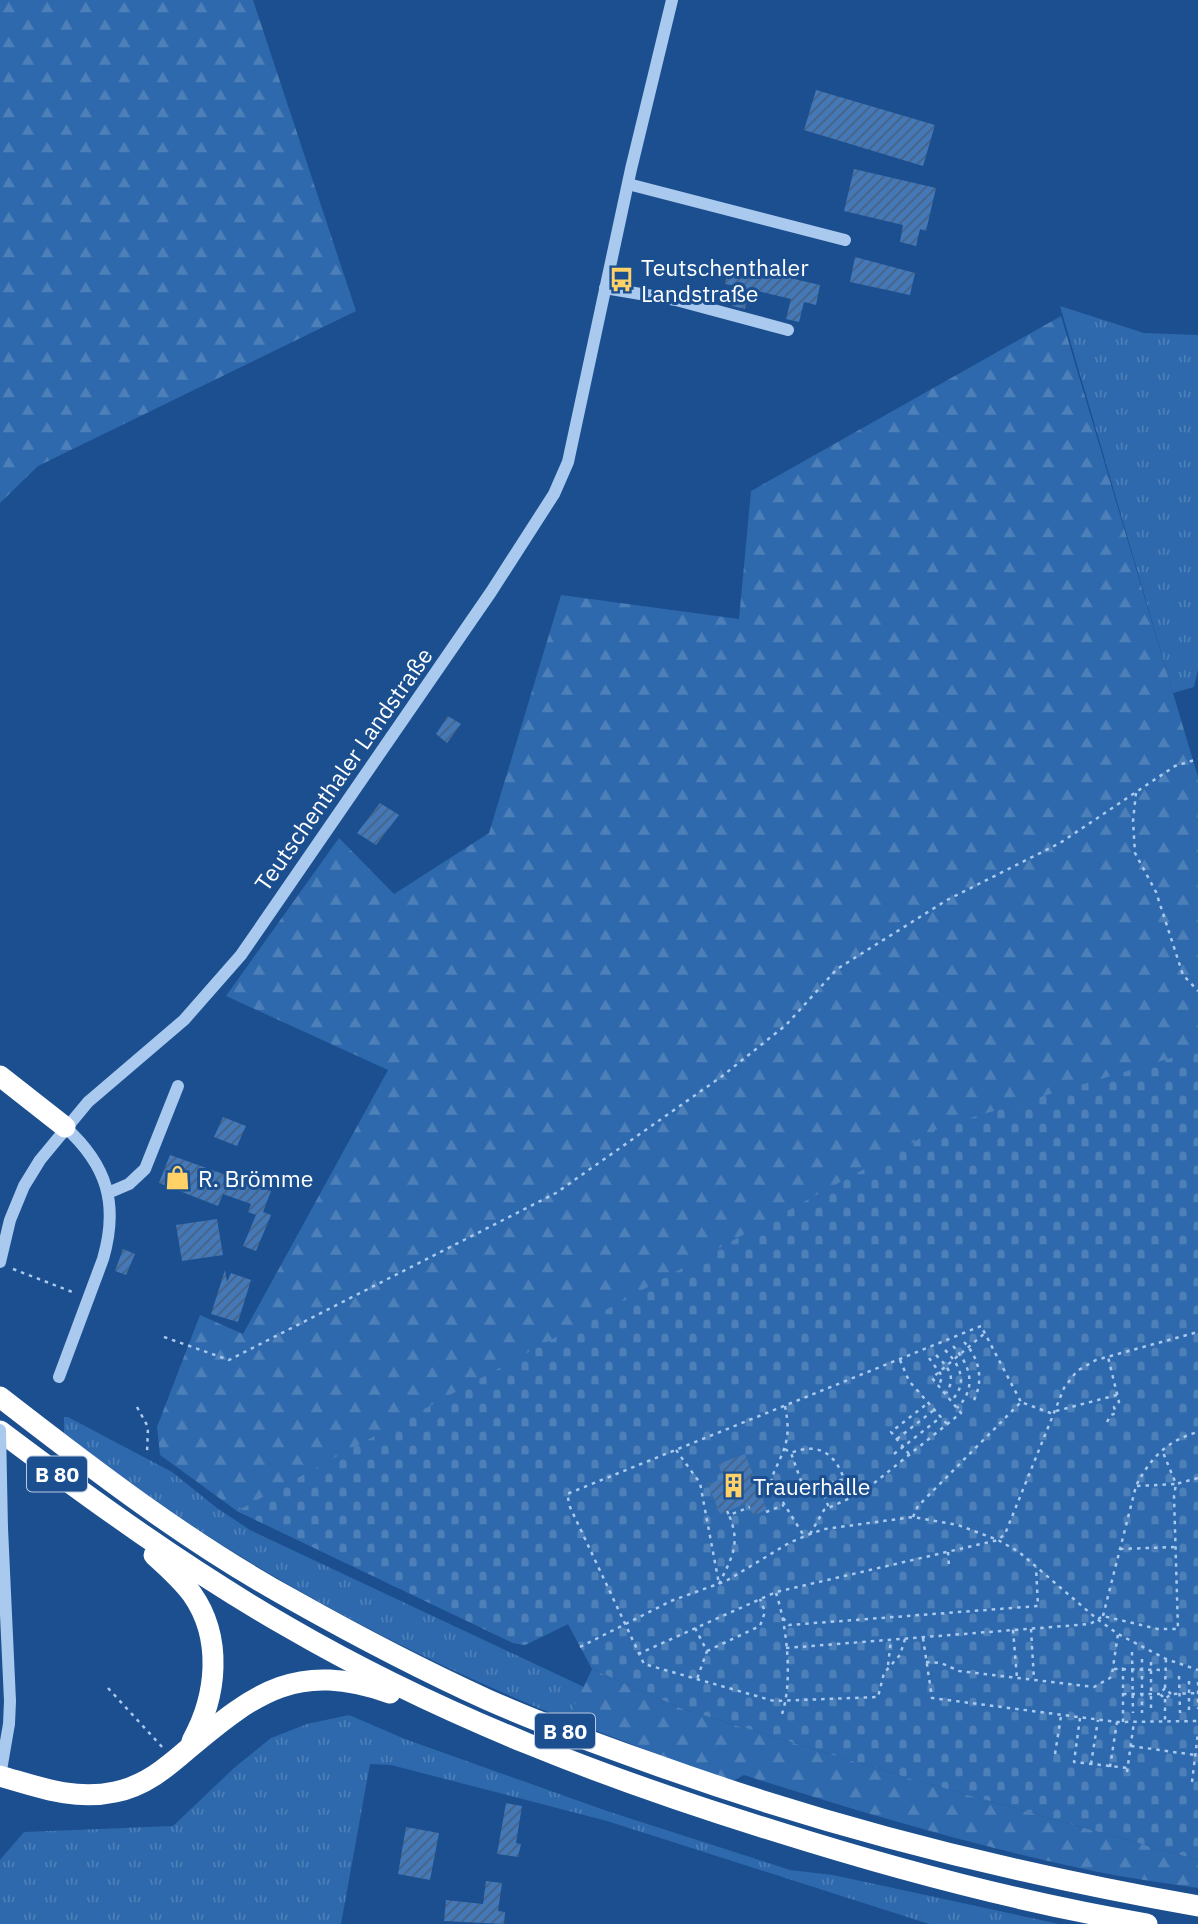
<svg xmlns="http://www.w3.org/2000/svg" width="1198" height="1924" font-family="'IBM Plex Sans',sans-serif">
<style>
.grass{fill:url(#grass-tufts)}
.forest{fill:url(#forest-firs)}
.cemetery{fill:url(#cemetery-stones)}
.building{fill:url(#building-hatch)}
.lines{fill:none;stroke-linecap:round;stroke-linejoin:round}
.path{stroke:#a9c9ee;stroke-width:2.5;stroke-dasharray:3.5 5;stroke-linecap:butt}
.minor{stroke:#a9c9ee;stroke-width:12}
.highway{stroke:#fff;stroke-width:21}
.minor-bridge{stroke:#a9c9ee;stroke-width:12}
.labels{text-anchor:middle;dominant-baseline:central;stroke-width:6;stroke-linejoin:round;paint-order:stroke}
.shield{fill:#1b4f8f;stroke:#bbcadd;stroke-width:2}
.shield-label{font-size:21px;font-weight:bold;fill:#fff}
.poi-label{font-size:23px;fill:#fff;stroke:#1b4f8f;text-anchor:start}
.street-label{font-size:23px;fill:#fff;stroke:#1b4f8f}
</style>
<defs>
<pattern id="grass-tufts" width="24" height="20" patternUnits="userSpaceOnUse" patternTransform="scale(1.75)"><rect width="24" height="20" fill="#2e69ad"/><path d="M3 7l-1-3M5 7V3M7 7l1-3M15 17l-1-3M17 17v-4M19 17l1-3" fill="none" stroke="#4d80b9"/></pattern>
<pattern id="forest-firs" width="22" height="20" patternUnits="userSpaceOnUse" patternTransform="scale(1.75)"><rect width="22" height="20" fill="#2e69ad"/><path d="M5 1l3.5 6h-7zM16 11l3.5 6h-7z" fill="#4d80b9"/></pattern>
<pattern id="cemetery-stones" width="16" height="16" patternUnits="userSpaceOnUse" patternTransform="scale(1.75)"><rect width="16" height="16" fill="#2e69ad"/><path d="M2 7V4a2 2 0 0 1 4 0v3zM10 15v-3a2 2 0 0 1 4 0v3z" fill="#4d80b9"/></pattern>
<pattern id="building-hatch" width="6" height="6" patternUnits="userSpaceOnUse" patternTransform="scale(1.75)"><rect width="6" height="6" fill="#4478b7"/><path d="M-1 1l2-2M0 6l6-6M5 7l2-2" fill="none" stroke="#486282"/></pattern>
</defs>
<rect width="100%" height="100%" fill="#1b4f8f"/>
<g class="grass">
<polygon points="1060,306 1144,333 1198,335 1198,669 1194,687 1173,693"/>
<path d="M64,1417H68L172,1472L217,1508L250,1530L584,1687L568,1720C389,1648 215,1553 64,1433Z"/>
<polygon points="349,1715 405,1739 607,1811 790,1870 833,1875 1059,1924 929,1924 607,1821 391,1765 370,1764 341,1924 0,1924 0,1860 24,1832 173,1826 234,1768 271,1738 307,1724"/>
</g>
<g class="forest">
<polygon points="0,0 253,0 356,311 38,466 0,503"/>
<polygon points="1061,316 1198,777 1198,1326 578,1642 568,1624 525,1645 513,1643 237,1511 160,1455 157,1427 200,1315 243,1334 388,1070 226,996 339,838 394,894 489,833 561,595 739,619 751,491"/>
<path d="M592,1669L683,1709L915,1780L1198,1860V1888C1163,1883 1128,1878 1093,1871C975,1846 859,1812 744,1775L731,1782L568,1720Z"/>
</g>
<polygon class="cemetery" points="1198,1050 1198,1860 915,1780 683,1709 592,1669 568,1624 525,1645 513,1643 237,1511 943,1126"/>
<g class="building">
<polygon points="816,90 935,125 923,166 804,130"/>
<polygon points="854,169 936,188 926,231 920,229 916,246 900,242 903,225 844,211"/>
<polygon points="855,257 915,273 910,295 850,282"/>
<polygon points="729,264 820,285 816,305 804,302 799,322 786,319 791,299 750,289 745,309 732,306 737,286 725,284"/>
<polygon points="448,716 461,724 447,743 436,734"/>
<polygon points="380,803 399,815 376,845 357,833"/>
<polygon points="223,1117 246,1126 237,1146 214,1137"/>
<polygon points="170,1155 271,1191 263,1212 271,1215 256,1251 243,1246 256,1215 248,1212 251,1204 223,1194 218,1206 159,1183"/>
<polygon points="217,1219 223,1255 182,1261 176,1225"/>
<polygon points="123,1249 135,1254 126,1275 115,1271"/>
<polygon points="225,1270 227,1282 231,1273 251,1280 238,1322 211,1314"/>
<polygon points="745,1454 767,1510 753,1515 748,1503 720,1514 708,1484 724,1478 718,1464"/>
<polygon points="506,1803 522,1806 516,1843 521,1844 518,1857 497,1854"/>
<polygon points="406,1827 439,1833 430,1880 398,1874"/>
<polygon points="486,1881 502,1883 498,1911 505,1912 504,1924 444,1921 446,1900 483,1904"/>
</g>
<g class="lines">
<g class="path">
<polyline points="1136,793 1133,821 1135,853 1156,892 1183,975 1198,991"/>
<polyline points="13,1269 75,1293"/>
<polyline points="164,1337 229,1360 556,1193 721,1077 786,1025 837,969 947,900 1060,843 1175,766 1198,759"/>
<path d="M964,1342C981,1360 984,1383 972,1404"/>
<path d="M953,1346C971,1366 977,1388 957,1408"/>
<path d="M945,1350C960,1365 969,1383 951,1401"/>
<path d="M936,1355C948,1367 957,1377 946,1393"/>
<polyline points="929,1358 942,1376 939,1387"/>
<polyline points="900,1360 909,1381 947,1424"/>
<path d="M785,1406C792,1441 784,1449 771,1479L781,1499L804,1536"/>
<polyline points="137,1407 148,1427 147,1454"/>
<polyline points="1056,1411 1117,1395"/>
<polyline points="1107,1422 1111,1415 1116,1413 1114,1407 1119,1402 1108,1357"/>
<polyline points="897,1439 934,1410"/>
<path d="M785,1449L791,1453L805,1492L844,1479C835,1453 818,1442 791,1453"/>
<polyline points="676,1450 700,1483 719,1584"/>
<polyline points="894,1454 941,1417"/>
<polyline points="909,1454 891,1432 928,1403"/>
<polyline points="1137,1486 1176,1484 1162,1450"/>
<polyline points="821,1487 829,1508"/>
<polyline points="727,1511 729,1515 750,1507"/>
<polyline points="766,1512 784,1505"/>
<polyline points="913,1517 918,1506 1021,1402 1053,1414"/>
<polyline points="810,1534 824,1510 863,1492 961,1413 932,1378 985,1333"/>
<polyline points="1120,1549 1176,1547"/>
<polyline points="948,1552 949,1567"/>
<path d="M719,1584C732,1557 741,1544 729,1515"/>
<path d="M776,1593C787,1626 793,1681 782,1714"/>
<path d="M1103,1616L1136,1486C1150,1458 1168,1440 1198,1432"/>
<polyline points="783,1618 789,1625 1038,1606 1036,1567"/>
<polyline points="695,1628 707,1651 697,1679"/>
<polyline points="1031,1629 1034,1680"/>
<polyline points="1013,1630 1017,1678"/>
<polyline points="923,1638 932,1698 1117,1722 1198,1721"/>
<polyline points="905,1639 900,1655 884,1673 878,1697 774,1701 644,1664 570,1507 567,1494 981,1326 1021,1402"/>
<polyline points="580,1647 671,1601 726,1581 789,1543 810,1534 825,1529 913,1517 958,1525 998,1540 1019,1552 1097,1619 1118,1634 1166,1659 1198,1670"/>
<polyline points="786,1648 1090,1624 1103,1616 1158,1629 1178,1629 1174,1496 1176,1484 1198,1478"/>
<polyline points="707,1651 760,1626 765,1612 760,1599"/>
<polyline points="1132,1652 1133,1713"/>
<polyline points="638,1654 776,1592 998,1540 1005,1534 1064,1388 1077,1371 1096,1360 1198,1332"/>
<polyline points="1142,1659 1142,1713"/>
<polyline points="926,1662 941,1663 959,1671 1094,1687 1110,1678 1112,1674 1118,1634"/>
<polyline points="1151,1662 1151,1713"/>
<polyline points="888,1665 891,1640"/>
<polyline points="1114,1669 1165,1670"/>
<polyline points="1179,1676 1180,1713"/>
<polyline points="1189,1681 1189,1712"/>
<polyline points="1198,1682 1198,1709"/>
<polyline points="108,1688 163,1748"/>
<polyline points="1165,1688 1166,1660"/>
<polyline points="1123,1694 1160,1694"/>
<polyline points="1171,1694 1165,1688 1160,1694 1165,1699 1171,1694 1198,1693"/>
<polyline points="1165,1699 1165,1720"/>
<polyline points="1080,1718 1074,1762 1128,1768"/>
<polyline points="1123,1722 1123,1664"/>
<polyline points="1131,1746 1195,1755"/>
<polyline points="1055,1754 1061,1716"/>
<polyline points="1091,1764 1098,1720"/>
<polyline points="1110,1767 1117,1722"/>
<polyline points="1127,1772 1134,1722"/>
<polyline points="1192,1782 1198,1733"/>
</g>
<g class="minor">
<polyline points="628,184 845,240"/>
<polyline points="605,288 676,300 788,330"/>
<polyline points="108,1193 129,1184 145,1169 178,1086"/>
<polyline points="0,1262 10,1220 24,1186 40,1160 88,1102 184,1020 241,955 491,592 554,494 568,462 631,169 672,0"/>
<path d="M59,1377L103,1259C119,1204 107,1165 65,1127"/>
<polyline points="0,1776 9,1724 10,1701 2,1528"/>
</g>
<g class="highway">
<polyline points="0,1076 65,1127"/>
<path d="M0,1397C94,1470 189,1543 293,1600C357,1636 422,1670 488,1700C540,1723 594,1743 648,1762C827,1827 1011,1873 1198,1906"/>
<path d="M0,1431C93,1501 187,1569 288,1627C441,1716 609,1780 778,1832C899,1870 1022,1903 1147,1924"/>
<path d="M154,1555C167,1567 182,1580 192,1594C223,1638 217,1696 192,1741"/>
<path d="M0,1776C39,1787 74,1801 115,1792C145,1786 166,1768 188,1749C257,1691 298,1661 390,1693"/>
</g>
<polyline class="minor-bridge" points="0,1430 2,1528"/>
</g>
<defs>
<symbol id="bus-bare" viewBox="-9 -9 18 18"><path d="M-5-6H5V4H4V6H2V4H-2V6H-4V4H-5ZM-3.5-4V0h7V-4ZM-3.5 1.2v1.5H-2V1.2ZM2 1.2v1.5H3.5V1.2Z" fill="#ffd166" stroke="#1b4f8f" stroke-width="2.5" paint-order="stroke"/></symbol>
<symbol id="shop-bare" viewBox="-9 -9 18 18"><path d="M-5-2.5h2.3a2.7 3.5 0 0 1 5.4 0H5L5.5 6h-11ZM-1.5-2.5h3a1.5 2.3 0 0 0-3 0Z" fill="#ffd166" stroke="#1b4f8f" stroke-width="2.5" paint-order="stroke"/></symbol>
<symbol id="building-bare" viewBox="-9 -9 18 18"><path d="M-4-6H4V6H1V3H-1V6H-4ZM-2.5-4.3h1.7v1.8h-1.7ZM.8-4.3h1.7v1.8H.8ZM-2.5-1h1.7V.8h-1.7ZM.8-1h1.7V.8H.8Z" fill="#ffd166" stroke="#1b4f8f" stroke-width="2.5" paint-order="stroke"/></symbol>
</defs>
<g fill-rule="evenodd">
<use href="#bus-bare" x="604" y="262" width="35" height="35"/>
<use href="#shop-bare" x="160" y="1160" width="35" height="35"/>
<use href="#building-bare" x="716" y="1468" width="35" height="35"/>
</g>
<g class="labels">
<g class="shield">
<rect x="27" y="1456.5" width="60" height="35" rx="5"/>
<rect x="535" y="1713.5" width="60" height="35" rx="5"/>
</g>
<g class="shield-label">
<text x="57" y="1474">B 80</text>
<text x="565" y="1731">B 80</text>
</g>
<g class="poi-label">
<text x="641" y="267">Teutschenthaler<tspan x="641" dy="26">Landstraße</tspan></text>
<text x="198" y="1178">R. Brömme</text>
<text x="753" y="1486">Trauerhalle</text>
</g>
<g class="street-label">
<text transform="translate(343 769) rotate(-55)">Teutschenthaler Landstraße</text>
</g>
</g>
</svg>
